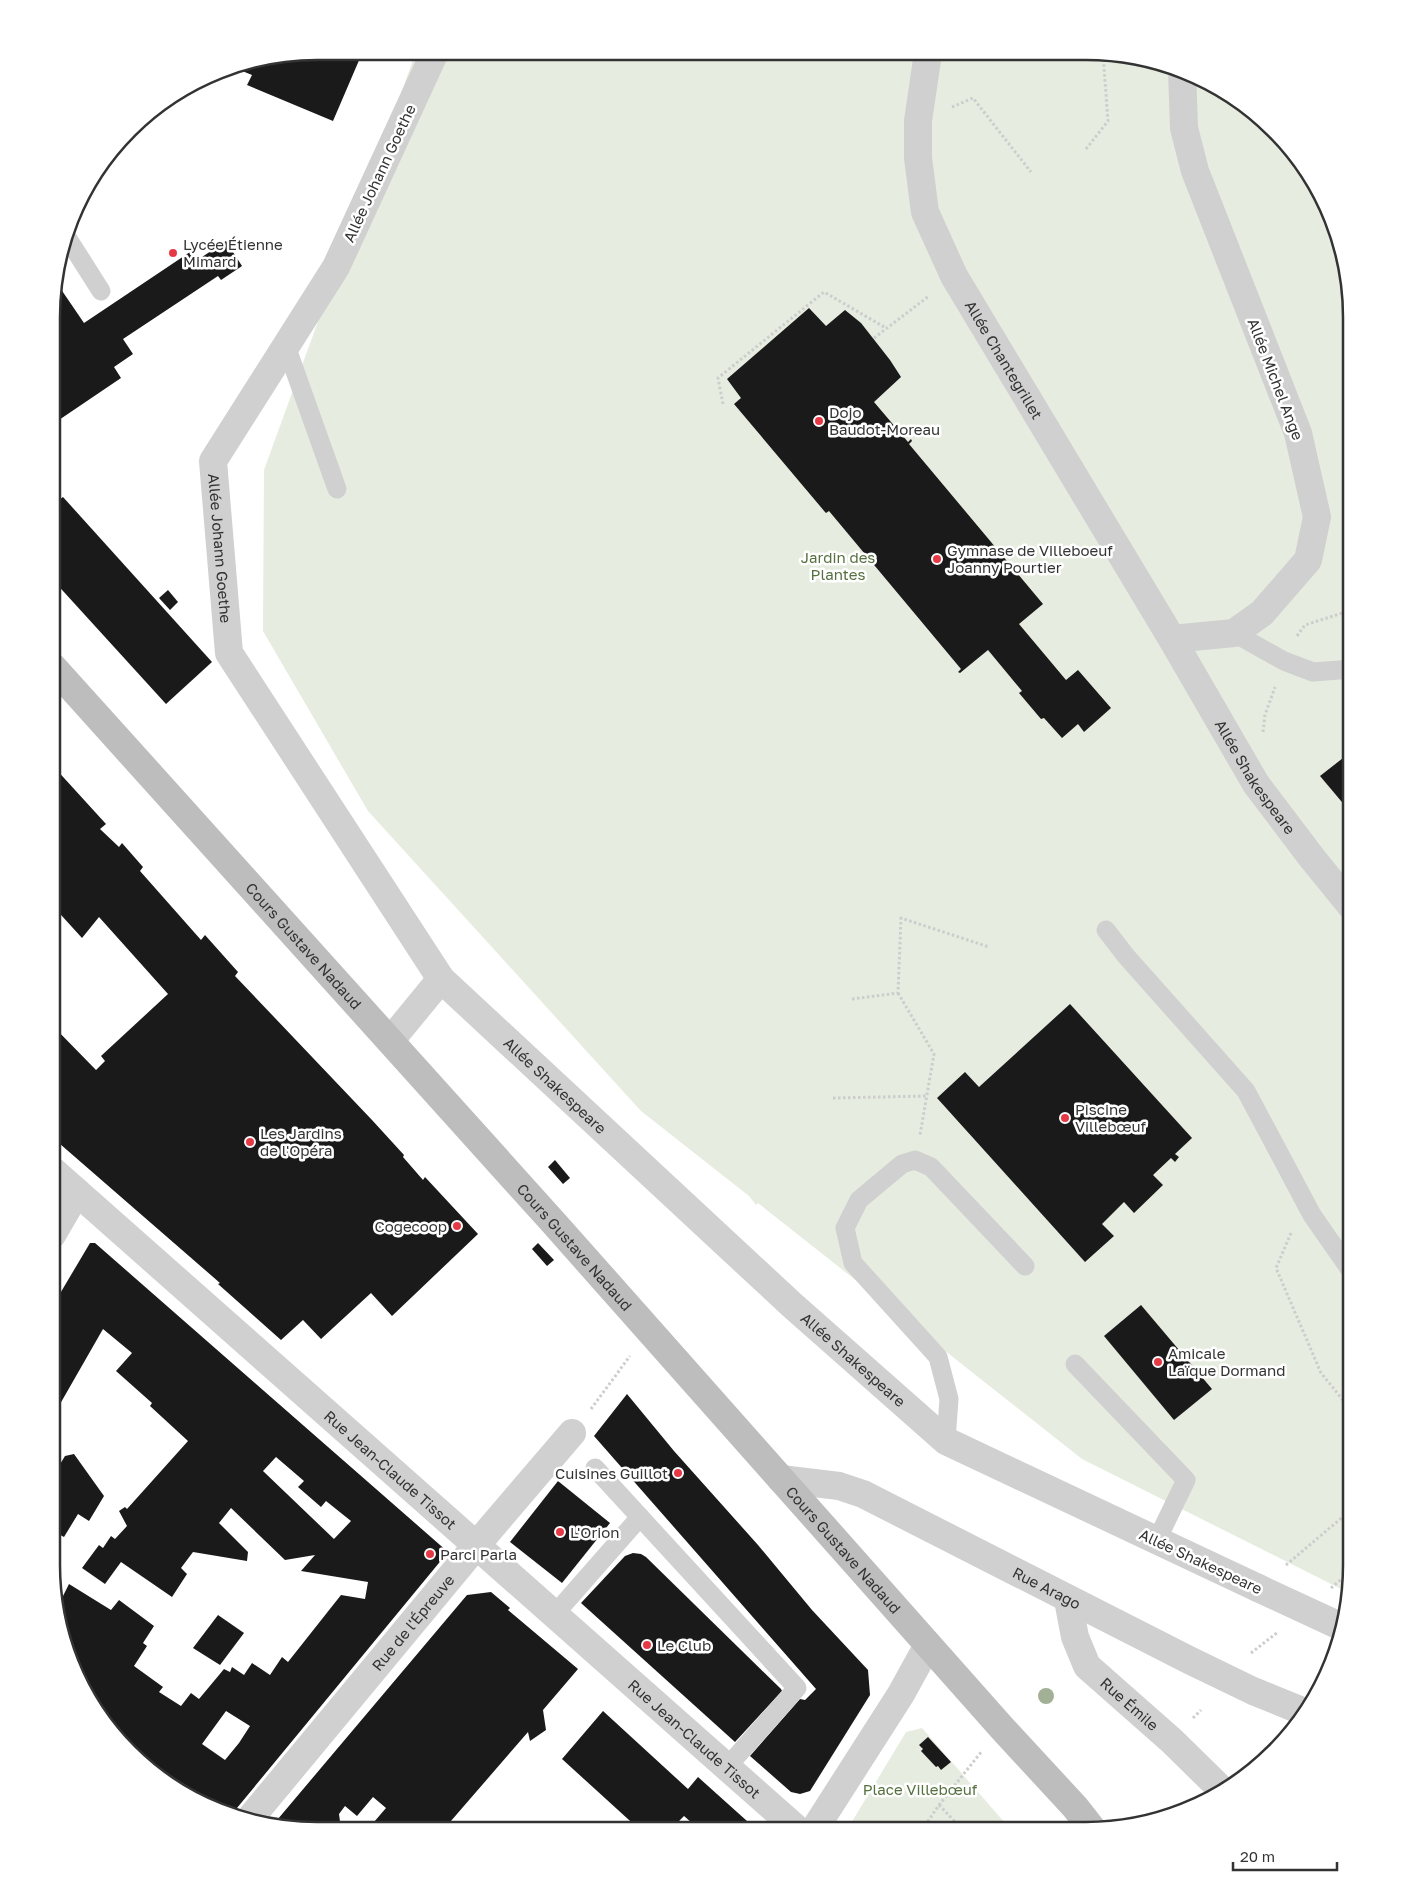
<svg xmlns="http://www.w3.org/2000/svg" width="1403" height="1882" font-family="'Golos Text',sans-serif">
<style>
.green{fill:#e6ecdf}
.building{fill:#1a1a1a;fill-rule:evenodd}
.lines{fill:none;stroke-linecap:round;stroke-linejoin:round}
.path{stroke:#cdcdcd;stroke-width:3;stroke-dasharray:2.5 2.5;stroke-linecap:butt}
.lane{stroke:#d0d0d0;stroke-width:19}
.street{stroke:#d0d0d0;stroke-width:28}
.secondary{stroke:#bdbdbd;stroke-width:28}
.street-bridge{stroke:#d0d0d0;stroke-width:28}
.tree{fill:#a2b095}
.poi-dot{fill:#e63946;stroke:#fff;stroke-width:2}
.labels{text-anchor:middle;dominant-baseline:central;stroke-width:5;stroke-linejoin:round;paint-order:stroke}
.street-label{font-size:15px;fill:#333;stroke:#fff}
.poi-label{font-size:15px;fill:#333;stroke:#fff;text-anchor:start}
.park-label{font-size:15px;fill:#56703f;stroke:#fff}
.rim{fill:none;stroke:#333;stroke-width:2.5}
</style>
<rect width="100%" height="100%" fill="#fff"/>
<g class="green">
<polygon points="416,52 1121,54 1188,71 1248,106 1286,142 1324,199 1343,248 1352,316 1351,1583 1349,1593 1082,1459 758,1203 756,1205 749,1196 641,1111 368,811 263,631 264,470"/>
<polygon points="922,1728 1012,1831 847,1830 906,1732"/>
</g>
<g class="building">
<polygon points="317,51 363,51 333,121 247,85 252,75 230,66"/>
<polygon points="226,241 242,266 221,280 218,276 123,339 133,354 114,367 121,378 53,424 54,279 84,323 190,252 196,261"/>
<polygon points="809,308 826,326 845,310 861,323 890,360 901,377 874,402 908,442 911,439 912,441 909,444 1043,604 1019,624 1066,680 1078,670 1111,708 1084,732 1078,724 1062,738 1044,718 1041,719 1019,693 1022,691 988,650 960,673 958,672 961,669 829,511 826,513 825,512 734,404 741,398 727,379"/>
<polygon points="63,497 212,662 166,704 53,580 53,504"/>
<polygon points="168,590 178,602 170,610 159,598"/>
<polygon points="1352,751 1352,814 1320,776"/>
<polygon points="54,767 106,824 100,829 119,847 122,843 143,867 140,871 201,940 205,935 238,972 235,976 372,1120 404,1155 403,1157 423,1180 425,1177 478,1234 392,1316 371,1293 321,1339 303,1320 281,1340 218,1284 220,1283 52,1137 52,1054 54,1051 52,1025 96,1070 105,1061 101,1056 168,994 99,917 82,938 52,905"/>
<polygon points="1070,1004 1192,1138 1175,1154 1179,1157 1175,1162 1171,1158 1153,1175 1163,1185 1134,1213 1124,1202 1102,1224 1114,1236 1085,1262 937,1098 965,1072 979,1087"/>
<polygon points="555,1160 570,1178 563,1184 548,1167"/>
<path d="M90,1243H95L448,1552L232,1814L126,1748L117,1741L79,1683L60,1634L57,1608L69,1584L111,1610L119,1600L154,1626L143,1643L147,1646L134,1666L163,1687L159,1692L181,1706L191,1693L199,1699L224,1669L230,1672L232,1667L244,1675L252,1663L270,1675L282,1657L288,1662L341,1595L365,1599L368,1582L301,1571L315,1555L285,1560L231,1508L219,1523L248,1552L247,1561L193,1552L181,1568L187,1574L172,1597L121,1562L105,1584L82,1568L99,1545L103,1548L111,1536L115,1539L127,1526L119,1511L125,1507L127,1509L188,1441L150,1406L152,1403L116,1371L132,1353L103,1329L52,1418V1307ZM276,1457L304,1481L298,1487L321,1507L326,1501L351,1521L334,1539L263,1471ZM226,1711L250,1726L239,1743L225,1760L202,1744Z"/>
<polygon points="538,1243 554,1260 547,1266 532,1249"/>
<polygon points="1141,1305 1212,1389 1174,1420 1104,1336"/>
<polygon points="627,1394 674,1451 758,1545 812,1610 868,1670 870,1695 810,1791 800,1794 791,1792 750,1756 800,1699 805,1700 816,1689 594,1436"/>
<polygon points="74,1454 104,1496 89,1521 78,1514 64,1537 51,1530 51,1479 65,1456"/>
<polygon points="558,1481 610,1523 562,1583 510,1542"/>
<polygon points="633,1553 641,1554 646,1557 781,1689 782,1691 735,1742 581,1603 625,1556"/>
<polygon points="491,1592 510,1608 508,1610 578,1669 543,1710 546,1730 530,1741 528,1732 444,1829 368,1829 386,1808 373,1797 357,1816 345,1806 339,1814 341,1829 282,1829 272,1826 467,1595"/>
<polygon points="218,1615 244,1633 220,1665 193,1648"/>
<polygon points="603,1711 688,1789 698,1777 757,1830 700,1830 684,1816 674,1826 678,1830 640,1830 562,1759"/>
<polygon points="928,1737 951,1762 941,1770 938,1766 936,1767 921,1751 923,1749 919,1745"/>
</g>
<g class="lines">
<g class="path">
<polyline points="952,107 973,98 1031,172"/>
<polyline points="1086,149 1108,121 1103,54"/>
<polyline points="874,338 929,296"/>
<polyline points="723,404 718,378 824,292 886,328"/>
<polyline points="1297,636 1305,625 1352,610"/>
<polyline points="1263,732 1265,715 1275,687"/>
<polyline points="898,993 934,1054 920,1135"/>
<polyline points="852,999 898,993 901,918 989,947"/>
<polyline points="833,1098 927,1096"/>
<polyline points="1291,1233 1276,1268 1321,1373 1351,1410"/>
<polyline points="591,1409 630,1356"/>
<polyline points="1346,1514 1351,1520"/>
<polyline points="1286,1565 1351,1510"/>
<polyline points="1331,1588 1351,1571"/>
<polyline points="1251,1653 1278,1632"/>
<polyline points="1193,1718 1201,1710"/>
<polyline points="939,1805 963,1830"/>
<polyline points="922,1830 939,1805 982,1751"/>
</g>
<g class="lane">
<polyline points="68,239 101,291"/>
<polyline points="286,346 337,489"/>
<polyline points="1234,633 1284,661 1313,672 1352,669"/>
<polyline points="1106,930 1126,956 1246,1091 1312,1215 1351,1271"/>
<polyline points="1075,1364 1186,1480 1157,1540"/>
<polyline points="946,1441 949,1399 938,1357 853,1263 845,1228 859,1200 902,1164 915,1160 931,1167 1025,1266"/>
<polyline points="595,1468 640,1517"/>
<polyline points="554,1615 640,1517 797,1688 727,1767"/>
</g>
<g class="street">
<path id="s1" d="M435,52L336,267L213,461L229,653L441,979L792,1305L946,1441L1258,1588"/>
<path id="s2" d="M928,53L918,121V158L925,212L954,276L1172,639L1256,784L1312,858L1351,906"/>
<polyline points="1172,639 1234,633 1262,613 1308,560 1317,517 1298,433 1195,171 1184,128 1182,70"/>
<polyline points="390,1041 441,979"/>
<path id="s3" d="M52,1170L798,1830"/>
<polyline points="52,1235 77,1192"/>
<path id="s4" d="M781,1479L839,1486L863,1494L1189,1660L1253,1691L1307,1713"/>
<path id="s5" d="M1068,1600L1075,1637L1087,1666L1172,1741L1223,1791"/>
<path id="s6" d="M248,1821L490,1529L572,1433"/>
<polyline points="814,1830 901,1694 928,1645"/>
</g>
<path class="secondary" id="s7" d="M53,667L553,1222L1002,1728L1075,1807L1093,1830"/>
<polyline class="street-bridge" points="1258,1588 1342,1627"/>
</g>
<circle class="tree" cx="1046" cy="1696" r="8"/>
<g class="poi-dot">
<circle cx="173" cy="253" r="5"/>
<circle cx="819" cy="421" r="5"/>
<circle cx="937" cy="559" r="5"/>
<circle cx="1065" cy="1118" r="5"/>
<circle cx="250" cy="1142" r="5"/>
<circle cx="457" cy="1226" r="5"/>
<circle cx="1158" cy="1362" r="5"/>
<circle cx="678" cy="1473" r="5"/>
<circle cx="560" cy="1532" r="5"/>
<circle cx="430" cy="1554" r="5"/>
<circle cx="647" cy="1645" r="5"/>
</g>
<g class="labels">
<g class="street-label">
<text transform="translate(379 173) rotate(-65)">Allée Johann Goethe</text>
<text stroke="none"><textPath href="#s2" startOffset="328">Allée Chantegrillet</textPath></text>
<text transform="translate(1276 379) rotate(69)">Allée Michel Ange</text>
<text stroke="none"><textPath href="#s1" startOffset="554">Allée Johann Goethe</textPath></text>
<text stroke="none"><textPath href="#s2" startOffset="815">Allée Shakespeare</textPath></text>
<text stroke="none"><textPath href="#s7" startOffset="375">Cours Gustave Nadaud</textPath></text>
<text stroke="none"><textPath href="#s1" startOffset="1204">Allée Shakespeare</textPath></text>
<text stroke="none"><textPath href="#s7" startOffset="780">Cours Gustave Nadaud</textPath></text>
<text stroke="none"><textPath href="#s1" startOffset="1609">Allée Shakespeare</textPath></text>
<text stroke="none"><textPath href="#s3" startOffset="452">Rue Jean-Claude Tissot</textPath></text>
<text stroke="none"><textPath href="#s7" startOffset="1185">Cours Gustave Nadaud</textPath></text>
<text transform="translate(1201 1561) rotate(25)">Allée Shakespeare</text>
<text stroke="none"><textPath href="#s4" startOffset="290">Rue Arago</textPath></text>
<text stroke="none"><textPath href="#s6" startOffset="258">Rue de l'Épreuve</textPath></text>
<text stroke="none"><textPath href="#s5" startOffset="126">Rue Émile</textPath></text>
<text stroke="none"><textPath href="#s3" startOffset="858">Rue Jean-Claude Tissot</textPath></text>
</g>
<g class="poi-label">
<text x="183" y="244">Lycée Étienne<tspan x="183" dy="17">Mimard</tspan></text>
<text x="829" y="412">Dojo<tspan x="829" dy="17">Baudot-Moreau</tspan></text>
<text x="947" y="550">Gymnase de Villeboeuf<tspan x="947" dy="17">Joanny Pourtier</tspan></text>
<text x="1075" y="1109">Piscine<tspan x="1075" dy="17">Villebœuf</tspan></text>
<text x="260" y="1133">Les Jardins<tspan x="260" dy="17">de l'Opéra</tspan></text>
<text x="447" y="1226" text-anchor="end">Cogecoop</text>
<text x="1168" y="1353">Amicale<tspan x="1168" dy="17">Laïque Dormand</tspan></text>
<text x="668" y="1473" text-anchor="end">Cuisines Guillot</text>
<text x="570" y="1532">L'Orion</text>
<text x="440" y="1554">Parci Parla</text>
<text x="657" y="1645">Le Club</text>
</g>
<g class="park-label">
<text x="838" y="557">Jardin des<tspan x="838" dy="17">Plantes</tspan></text>
<text x="920" y="1789">Place Villebœuf</text>
</g>
</g>
<path d="M0 0H1403V1882H0ZM317 60H1086A257 257 0 0 1 1343 317V1565A257 257 0 0 1 1086 1822H317A257 257 0 0 1 60 1565V317A257 257 0 0 1 317 60Z" fill="#fff" fill-rule="evenodd"/>
<path class="rim" d="M317 60H1086A257 257 0 0 1 1343 317V1565A257 257 0 0 1 1086 1822H317A257 257 0 0 1 60 1565V317A257 257 0 0 1 317 60Z"/>
<path d="M1233 1862v8h104v-8" fill="none" stroke="#333333" stroke-width="2.5"/>
<text x="1240" y="1862" font-size="15" fill="#333333" stroke="#ffffff" stroke-width="4" paint-order="stroke">20 m</text>
</svg>
